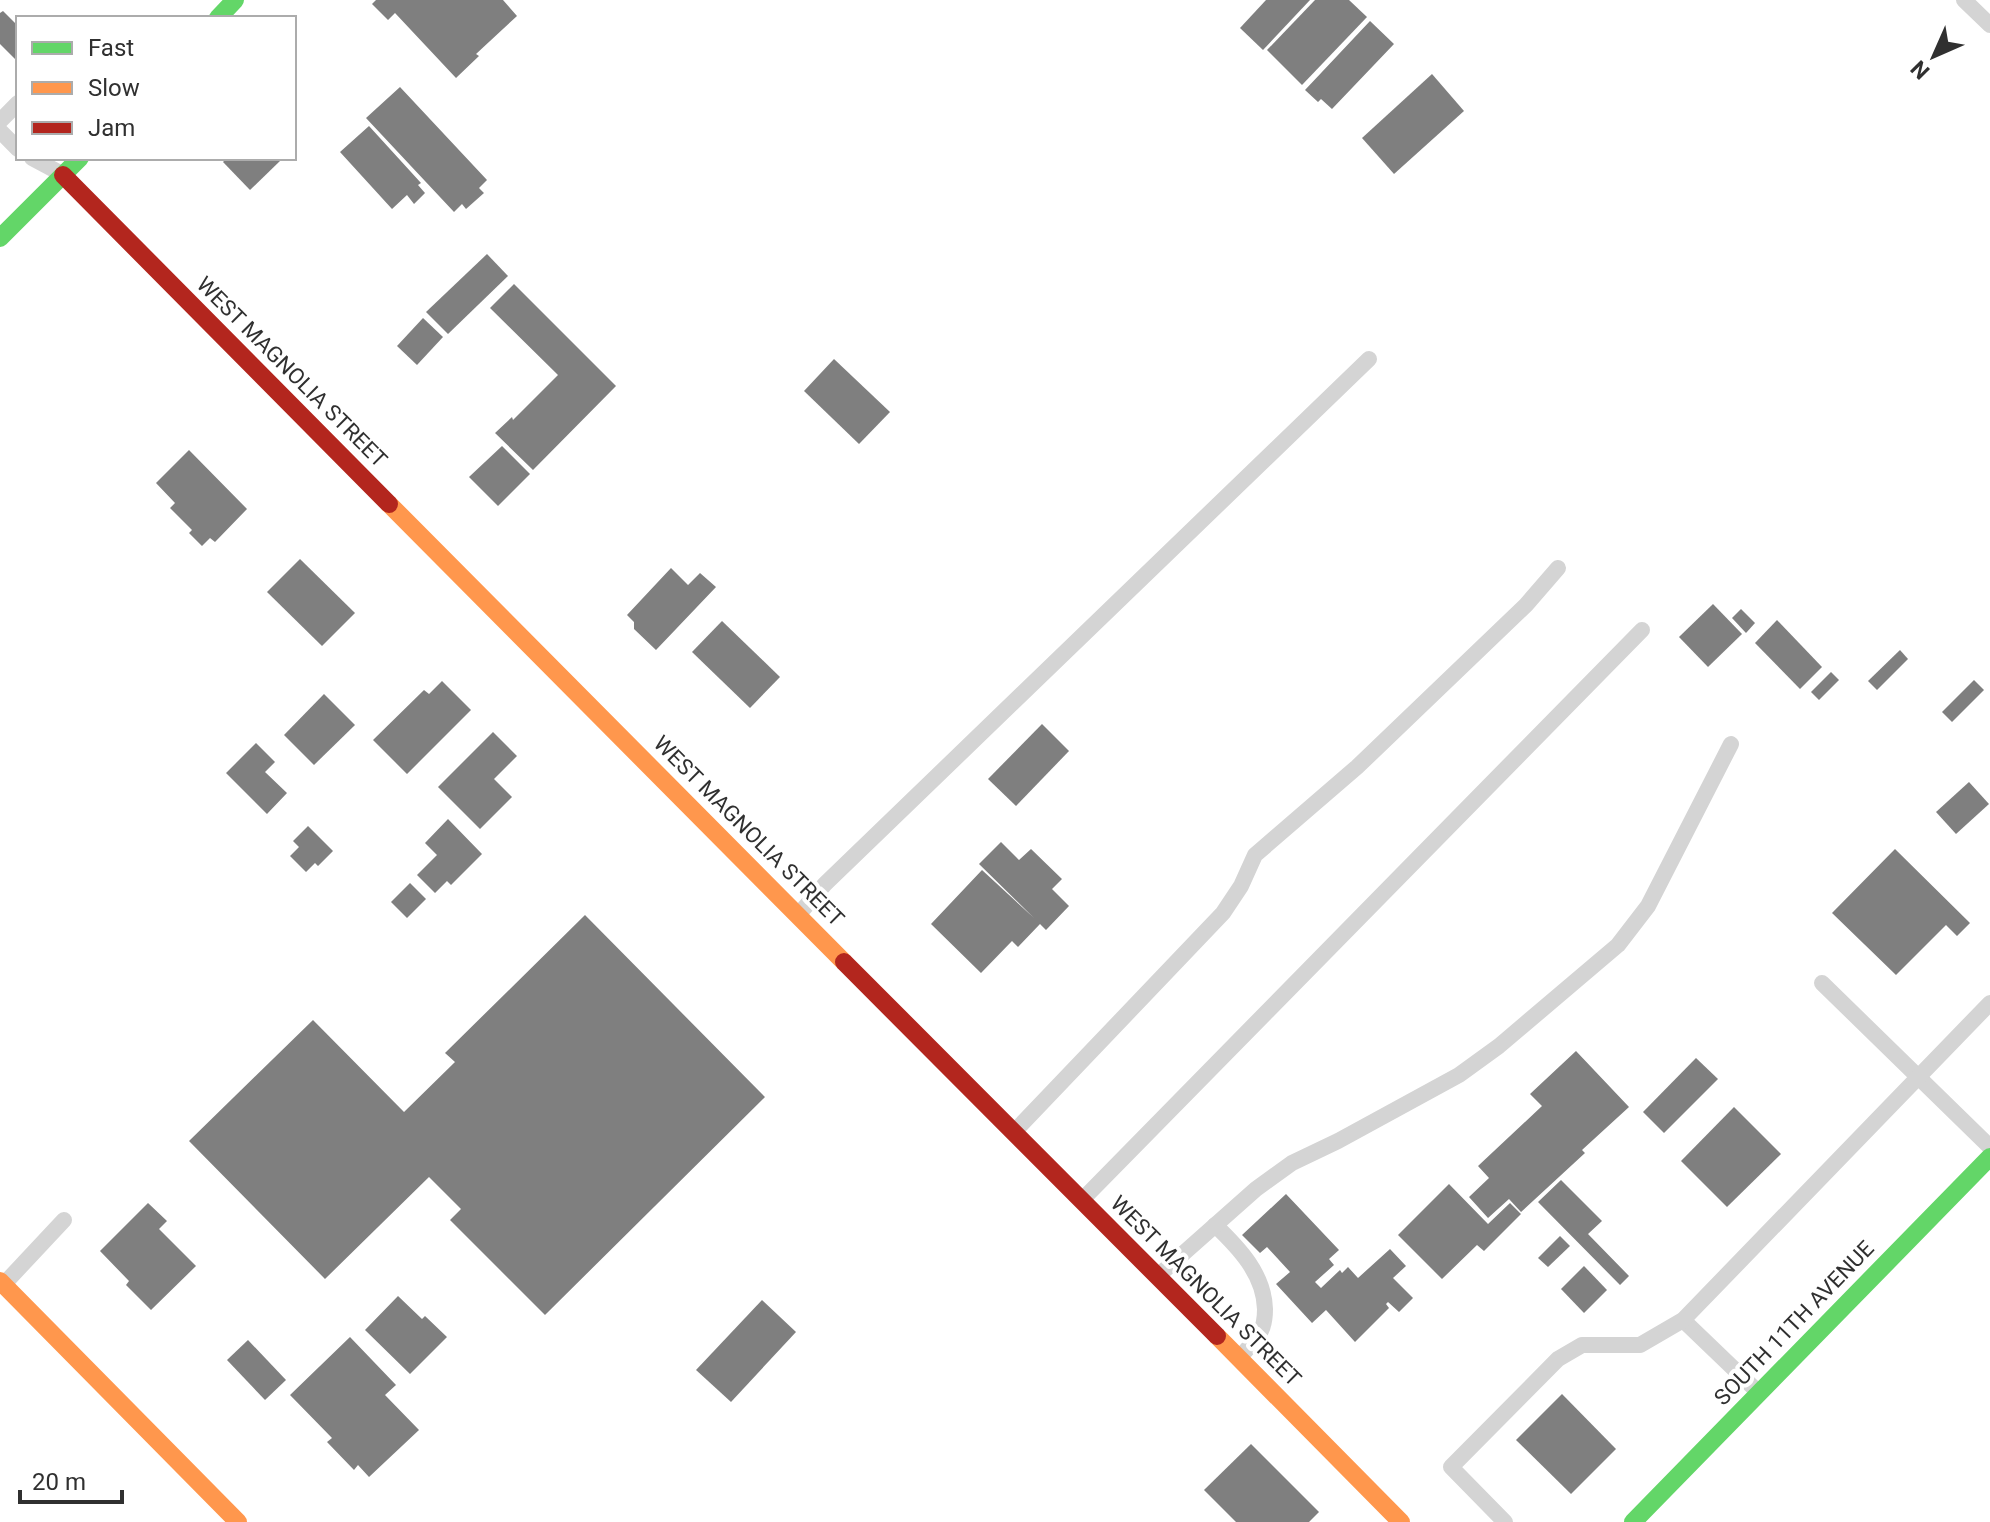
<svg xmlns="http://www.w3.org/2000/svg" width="1990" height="1522" font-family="Roboto,sans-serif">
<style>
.building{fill:#7f7f7f}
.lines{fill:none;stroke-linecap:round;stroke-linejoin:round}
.lane{stroke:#d4d4d4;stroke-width:16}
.fast{stroke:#63d668;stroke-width:18}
.slow{stroke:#ff974d;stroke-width:18}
.jam{stroke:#b3261e;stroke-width:18}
.labels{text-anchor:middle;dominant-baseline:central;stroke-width:8;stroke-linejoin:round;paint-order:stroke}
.street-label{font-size:22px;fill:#303030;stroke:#fff}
</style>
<rect width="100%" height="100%" fill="#fff"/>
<g class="building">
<polygon points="376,0 503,0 517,16 476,54 479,56 456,78 395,13 388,20 372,4"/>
<polygon points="1266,0 1310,0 1263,50 1240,28"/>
<polygon points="1315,0 1349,0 1367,17 1302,85 1267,50"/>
<polygon points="3,11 18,26 18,62 0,44 0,13"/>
<polygon points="1370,21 1394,44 1332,109 1321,99 1318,102 1305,90"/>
<polygon points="1432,74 1464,111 1394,174 1362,138"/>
<polygon points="400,87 487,180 479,188 484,193 466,209 462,204 454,212 366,118"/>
<polygon points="369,126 421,183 418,185 425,193 414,204 407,195 392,209 340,152"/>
<polygon points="227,158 279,158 281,160 250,190 223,162"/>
<polygon points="487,254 508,276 448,334 426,312"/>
<polygon points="514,284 616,386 533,470 495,433 512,417 513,420 558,375 490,308"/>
<polygon points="423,318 443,337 417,365 397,346"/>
<polygon points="834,359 890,412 859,444 804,391"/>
<polygon points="502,446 530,474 498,506 469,477"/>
<polygon points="189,450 247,509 215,542 210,538 202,546 189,533 192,530 170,508 175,503 156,483"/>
<polygon points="300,559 355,613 322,646 267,592"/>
<polygon points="671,568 688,585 700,573 716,587 656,650 634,629 634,622 627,615"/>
<polygon points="1713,604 1742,634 1708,667 1679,637"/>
<polygon points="1741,609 1755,623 1746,633 1732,618"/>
<polygon points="1777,620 1822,667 1800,689 1755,643"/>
<polygon points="722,621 780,677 750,708 692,652"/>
<polygon points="1900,650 1908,659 1877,690 1868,681"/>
<polygon points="1831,672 1839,680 1819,700 1811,692"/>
<polygon points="1974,680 1984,690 1952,722 1942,712"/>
<polygon points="442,681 471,710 407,774 373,740 424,690 429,694"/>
<polygon points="324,694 355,725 314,765 284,735"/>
<polygon points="1042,724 1069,751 1016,806 988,779"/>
<polygon points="493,732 517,756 494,779 512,797 480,829 438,787"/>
<polygon points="256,743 275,762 265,772 287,793 267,814 226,773"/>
<polygon points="1969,782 1989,804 1956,834 1936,812"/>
<polygon points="448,819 482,854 451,885 447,881 435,893 417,875 437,855 425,843"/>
<polygon points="308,826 333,851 318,866 315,863 306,872 290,856 299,847 293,841"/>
<polygon points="1001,842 1019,860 1031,849 1062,879 1052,889 1069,906 1046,930 1040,924 1018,947 1012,941 981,973 931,924 982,870 1034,918 979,864"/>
<polygon points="1895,849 1970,923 1957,936 1946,925 1896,975 1832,913"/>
<polygon points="410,883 426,899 407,918 391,902"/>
<polygon points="585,915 765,1097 545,1315 450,1220 461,1209 429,1177 325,1279 189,1141 313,1020 404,1112 455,1062 445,1053"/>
<polygon points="1576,1051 1629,1107 1582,1150 1585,1153 1521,1212 1509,1199 1488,1218 1469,1197 1489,1178 1478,1166 1542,1106 1530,1094"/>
<polygon points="1696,1058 1718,1079 1664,1133 1643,1112"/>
<polygon points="1734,1107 1781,1154 1727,1207 1681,1161"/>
<polygon points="1561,1180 1602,1221 1588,1234 1629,1276 1620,1285 1538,1202"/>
<polygon points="1449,1184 1488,1224 1510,1203 1521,1214 1484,1251 1477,1245 1442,1279 1398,1235"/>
<polygon points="1286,1194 1339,1250 1329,1259 1334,1265 1315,1282 1321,1288 1340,1270 1342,1273 1348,1267 1358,1278 1390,1249 1406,1266 1393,1278 1413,1298 1399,1312 1388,1302 1386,1304 1389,1308 1355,1342 1326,1310 1312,1323 1276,1284 1290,1272 1267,1247 1260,1253 1242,1235"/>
<polygon points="148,1203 167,1221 159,1229 196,1266 151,1310 126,1285 129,1281 100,1251"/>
<polygon points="1560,1236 1570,1246 1548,1267 1538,1258"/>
<polygon points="1584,1266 1607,1290 1584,1313 1561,1289"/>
<polygon points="398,1296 422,1319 425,1316 447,1337 410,1374 365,1330"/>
<polygon points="762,1300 796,1332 731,1402 696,1370"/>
<polygon points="350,1337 396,1385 385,1395 419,1430 369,1477 358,1465 354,1470 327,1442 332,1438 290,1395"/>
<polygon points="248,1340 286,1380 265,1400 227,1360"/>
<polygon points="1562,1394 1616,1449 1571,1494 1516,1440"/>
<polygon points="1251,1444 1319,1512 1309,1522 1236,1522 1204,1490"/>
</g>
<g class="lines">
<g class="lane">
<polyline points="1964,0 1990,25"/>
<polyline points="0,121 18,103"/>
<polyline points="0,131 18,149"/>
<polyline points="32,158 62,174"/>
<polyline points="799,914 825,884 1369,359"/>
<polyline points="1822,983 1990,1147"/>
<polyline points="1015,1131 1223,913 1241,886 1255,855 1357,767 1526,605 1558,568"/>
<polyline points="1083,1199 1642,630"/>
<path d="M1215,1225C1239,1248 1264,1274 1265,1309C1265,1316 1264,1326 1260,1333C1255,1342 1246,1350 1240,1357"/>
<polyline points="1159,1275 1256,1189 1292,1163 1338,1141 1459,1075 1499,1046 1618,945 1648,906 1731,744"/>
<polyline points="5,1283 64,1220"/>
<polyline points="1683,1320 1758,1392"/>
<polyline points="1505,1522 1451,1467 1558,1359 1582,1345 1640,1345 1683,1320 1990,1003"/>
</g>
<g class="fast">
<polyline points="218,18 235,0"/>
<polyline points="0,238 80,158"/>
<polyline points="1633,1522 1990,1157"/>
</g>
<g class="slow">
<polyline points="389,504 844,962"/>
<polyline points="0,1281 238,1522"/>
<polyline points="1217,1336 1401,1522"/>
</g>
<g class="jam">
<polyline points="63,175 389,504"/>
<polyline points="844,962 1217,1336"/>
</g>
</g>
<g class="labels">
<g class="street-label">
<text transform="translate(292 372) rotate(45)">WEST MAGNOLIA STREET</text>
<text transform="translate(749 831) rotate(45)">WEST MAGNOLIA STREET</text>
<text transform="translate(1206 1291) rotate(45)">WEST MAGNOLIA STREET</text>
<text transform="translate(1794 1323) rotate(-46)">SOUTH 11TH AVENUE</text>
</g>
</g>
<rect x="16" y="16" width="280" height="144" fill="#ffffff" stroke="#acacac" stroke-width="2"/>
<rect x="32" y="42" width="40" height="12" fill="#63d668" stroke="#acacac" stroke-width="2"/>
<text x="88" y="56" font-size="24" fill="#303030">Fast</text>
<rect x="32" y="82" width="40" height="12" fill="#ff974d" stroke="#acacac" stroke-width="2"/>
<text x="88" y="96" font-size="24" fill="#303030">Slow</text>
<rect x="32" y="122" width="40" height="12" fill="#b3261e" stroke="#acacac" stroke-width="2"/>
<text x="88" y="136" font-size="24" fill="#303030">Jam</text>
<g transform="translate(1934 56) rotate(225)" stroke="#ffffff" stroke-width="6" paint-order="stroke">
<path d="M0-6L14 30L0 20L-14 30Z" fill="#303030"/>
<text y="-12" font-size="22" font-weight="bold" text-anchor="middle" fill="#303030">N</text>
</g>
<path d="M20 1490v12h102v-12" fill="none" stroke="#303030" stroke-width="4"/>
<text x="32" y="1490" font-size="24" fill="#303030" stroke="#ffffff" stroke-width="6" paint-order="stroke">20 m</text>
</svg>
